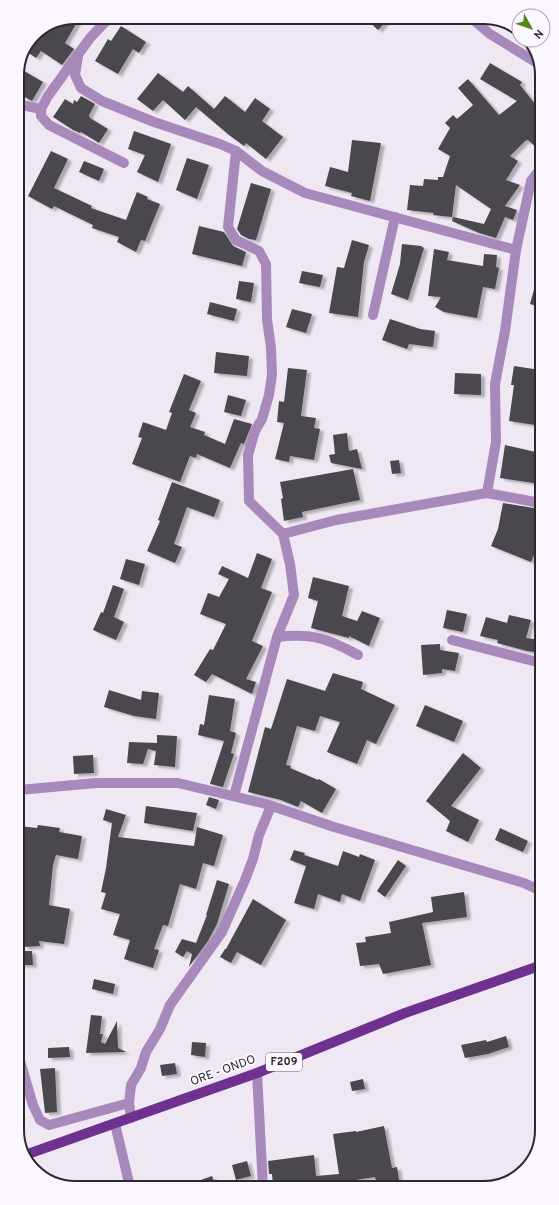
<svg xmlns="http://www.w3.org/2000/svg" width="559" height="1205" font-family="Overpass,sans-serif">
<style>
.building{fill:#4b464f;filter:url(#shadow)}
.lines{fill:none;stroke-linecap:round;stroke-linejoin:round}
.minor{stroke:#a889bc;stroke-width:10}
.major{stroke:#6f318f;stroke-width:10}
.labels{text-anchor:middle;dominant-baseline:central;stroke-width:4;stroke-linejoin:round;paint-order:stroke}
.shield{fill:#fbf6ff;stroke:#69666c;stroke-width:1}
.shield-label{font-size:11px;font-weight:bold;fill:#2b292d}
.street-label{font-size:12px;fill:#2b292d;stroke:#fbf6ff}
.rim{fill:none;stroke:#2b292d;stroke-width:2}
</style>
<defs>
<filter id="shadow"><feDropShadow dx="4" dy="2.5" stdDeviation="1" flood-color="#0004"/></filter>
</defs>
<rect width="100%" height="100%" fill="#efe8f3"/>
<g class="building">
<polygon points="75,17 80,17 65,43 74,49 62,65 41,51 36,58 26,51 34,34"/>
<polygon points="364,17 390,17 378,30"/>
<polygon points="121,26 146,42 139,53 133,49 118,74 95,61 108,39 111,41"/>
<polygon points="490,63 522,82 520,85 539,109 539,150 528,140 525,141 510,156 518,161 506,180 520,185 505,206 517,210 513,220 505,217 496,238 479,233 452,221 453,217 484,224 491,209 456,185 452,217 433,215 434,213 407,210 410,185 423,186 424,179 438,180 438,177 443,177 450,156 438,149 450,128 445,123 453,115 457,119 473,105 458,88 468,79 499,115 517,101 480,79"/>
<polygon points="19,68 43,82 32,101 17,93"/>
<polygon points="158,73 183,92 188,86 214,109 225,96 245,112 255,98 270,109 262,121 283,137 266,159 246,143 244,146 229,135 196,107 185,120 163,100 153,111 137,99"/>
<polygon points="81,96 95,104 89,115 90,118 108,129 99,143 81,132 80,133 73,130 53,117 65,99 73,104 74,100 77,102"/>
<polygon points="134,131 171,144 158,182 137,172 145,155 128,149"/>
<polygon points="352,140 381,143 370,201 351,196 352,193 325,186 330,167 348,172"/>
<polygon points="51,151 68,159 54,188 92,206 91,208 126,220 137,192 148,197 147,199 160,204 145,241 141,240 136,252 117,242 119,237 92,228 93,225 54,206 52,209 28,196"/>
<polygon points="187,158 209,165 197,199 176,190"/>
<polygon points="84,161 104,169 99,181 79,172"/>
<polygon points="251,183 271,189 256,240 249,239 241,235 237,229"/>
<polygon points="199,226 224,232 233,246 246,252 242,266 192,254"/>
<polygon points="352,240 369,245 364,262 358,317 329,313 337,267 344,268"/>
<polygon points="402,244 421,246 424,248 408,300 391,294 400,264"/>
<polygon points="434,249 449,252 447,260 483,266 484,254 497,255 496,267 499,268 495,289 483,287 477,318 444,312 435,307 441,297 428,296"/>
<polygon points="302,271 323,275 320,287 299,283"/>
<polygon points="537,279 540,279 540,307 530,304"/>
<polygon points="239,281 254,283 251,302 236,299"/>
<polygon points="210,302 237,309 234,321 207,314"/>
<polygon points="292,309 312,314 306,333 286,327"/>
<polygon points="390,319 420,329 435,331 433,347 409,344 407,349 382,340"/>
<polygon points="216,352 249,356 247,376 214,373"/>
<polygon points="514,366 540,370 535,403 538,403 535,425 509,421 514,385 511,385"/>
<polygon points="288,368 307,370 301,416 316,418 314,428 320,429 314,460 290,456 289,462 275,459 284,423 277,422 279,401 284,402"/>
<polygon points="455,373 481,374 481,395 454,394"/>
<polygon points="184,374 201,381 189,410 196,413 190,427 205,432 204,435 225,444 234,419 252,424 244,444 241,443 230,468 197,454 196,458 190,456 180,482 132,464 142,438 138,437 143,422 166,430 172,413 169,412"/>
<polygon points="228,395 246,400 241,416 224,412"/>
<polygon points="347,433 349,451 357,449 362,469 331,463 329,455 335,454 333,435"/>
<polygon points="505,445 540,453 540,484 500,478"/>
<polygon points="399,460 401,473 392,474 390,461"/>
<polygon points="353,469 360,500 302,512 303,517 284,521 281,499 283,498 280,482"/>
<polygon points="172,482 220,500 214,517 187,507 174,544 182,547 175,563 147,551 160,521 158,520"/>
<polygon points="503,503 540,509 540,541 531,562 491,546 498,529"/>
<polygon points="257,553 272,559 261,588 272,592 252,641 263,646 246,679 256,682 252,694 212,674 206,682 194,675 210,649 213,650 226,624 200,614 208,593 219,597 229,579 218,574 222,566 248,578"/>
<polygon points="126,559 145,564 139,585 120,579"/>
<polygon points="313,577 349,586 342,616 357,621 362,611 380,618 369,646 349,636 349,638 311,628 318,601 308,598"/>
<polygon points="113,585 124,589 114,617 124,622 116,640 93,630 101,612 103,613"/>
<polygon points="447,610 467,614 463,632 443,628"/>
<polygon points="509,615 531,620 526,638 541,640 541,653 527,651 497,643 498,640 480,636 486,617 507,623"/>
<polygon points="440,644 440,650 459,653 455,671 442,669 442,673 423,675 421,645"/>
<polygon points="333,673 363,682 361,689 395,705 376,744 367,740 357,764 327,752 340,722 320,716 315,731 297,726 286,765 291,766 290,768 318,780 319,779 336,789 322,813 301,801 298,807 281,800 248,792 265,727 271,729 287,679 325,691"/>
<polygon points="109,690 141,700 142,691 159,693 156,719 134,716 104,707"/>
<polygon points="209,695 235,699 230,731 236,733 231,753 234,754 223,787 210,784 224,741 198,735 200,724 204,725"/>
<polygon points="425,705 463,721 454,742 416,726"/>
<polygon points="157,735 177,736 175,767 154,765 156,751 148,749 143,764 127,763 129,742 157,743"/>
<polygon points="463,753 481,768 451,806 479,820 468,842 446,831 450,821 426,801"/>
<polygon points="93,755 94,773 74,774 73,756"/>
<polygon points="209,797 219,800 216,809 206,805"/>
<polygon points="146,806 197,813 193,831 144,823"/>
<polygon points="106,809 126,815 118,837 194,846 197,827 223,835 214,866 203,863 196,889 180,884 168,926 163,925 154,949 159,950 153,968 124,959 130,940 113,935 120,914 101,909 106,893 101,892 106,868 112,823 103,820"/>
<polygon points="38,825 60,828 59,832 82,836 78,859 56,855 53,865 49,905 70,909 64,944 39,941 40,946 24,947 21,919 20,919 19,826 37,828"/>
<polygon points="500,828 528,841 523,852 495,840"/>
<polygon points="294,850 305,853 304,855 338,866 343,851 359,857 360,854 375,860 360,901 342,894 340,902 318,894 314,909 294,903 306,866 290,860"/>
<polygon points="398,860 406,866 385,897 377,891"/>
<polygon points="217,880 229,884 217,924 208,941 189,967 192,954 187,951 183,957 175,952 182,939 196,943 207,915 206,915"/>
<polygon points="464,892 467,917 422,923 431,965 383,974 379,964 360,966 356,943 366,942 365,937 391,933 389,922 433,912 431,897"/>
<polygon points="253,899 286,920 261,965 237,952 231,963 220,957 225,949 226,949"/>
<polygon points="20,951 32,951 33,965 20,965"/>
<polygon points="94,979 115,984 113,994 92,989"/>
<polygon points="91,1015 102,1016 100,1034 103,1034 101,1042 105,1044 117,1021 118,1048 126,1052 86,1053"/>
<polygon points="506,1036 509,1047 488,1054 465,1058 461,1045 486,1040 487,1042"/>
<polygon points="192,1042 206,1043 205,1057 191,1055"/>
<polygon points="69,1047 70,1057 48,1058 48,1048"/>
<polygon points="175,1063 177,1074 162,1076 160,1065"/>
<polygon points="55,1068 57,1112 45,1113 40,1069"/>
<polygon points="363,1079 365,1089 352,1091 350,1082"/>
<polygon points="384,1126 392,1168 397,1167 399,1180 377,1184 375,1177 331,1184 332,1186 273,1186 272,1174 269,1174 268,1161 314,1155 316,1176 339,1174 333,1134 356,1131 356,1132"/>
<polygon points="247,1161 251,1176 236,1180 232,1165"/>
<polygon points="212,1176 216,1187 184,1187 184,1186"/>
</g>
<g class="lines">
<g class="minor">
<polyline points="110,17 90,38 48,96 41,109 41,116 49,125 124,163"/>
<polyline points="470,17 490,34 539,64"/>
<polyline points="78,56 75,75 81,88 102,101 154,122 220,144 236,151 262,171 305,193 516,250"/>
<polyline points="17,104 41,109"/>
<polyline points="236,151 228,227 236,240 259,251 266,264 267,319 271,348 272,375 269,395 262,419 255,431 248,455 249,501 283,534 336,520 487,493 540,503"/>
<polyline points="373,315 395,217"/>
<polyline points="487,493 496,442 495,384 505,331 516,250 531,181 537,173 539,173"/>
<path d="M277,637C312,633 327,638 358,655"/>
<polyline points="452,640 541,663"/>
<polyline points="19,790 96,783 178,783 266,804 334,827 524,883 541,891"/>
<polyline points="234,796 277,637 294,595 290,564 283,534"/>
<polyline points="20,1061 33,1105 40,1120 49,1125 129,1103"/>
<polyline points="257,1073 263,1187"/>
<polyline points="131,1118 129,1103 131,1085 141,1068 146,1052 160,1029 170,1005 222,932 245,880 253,859 259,835 271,806"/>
<polyline points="115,1124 130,1187"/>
</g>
<polyline class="major" points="25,1155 257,1073 405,1013 542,965"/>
</g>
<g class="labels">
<rect class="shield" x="266" y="1053" width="36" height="18" rx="3"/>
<g class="shield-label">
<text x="284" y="1062">F209</text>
</g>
<g class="street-label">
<text transform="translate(223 1071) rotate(-20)">ORE - ONDO</text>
</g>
</g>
<path d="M0 0H559V1205H0ZM75 24H484A51 51 0 0 1 535 75V1130A51 51 0 0 1 484 1181H75A51 51 0 0 1 24 1130V75A51 51 0 0 1 75 24Z" fill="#fbf6ff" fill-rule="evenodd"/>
<path class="rim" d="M75 24H484A51 51 0 0 1 535 75V1130A51 51 0 0 1 484 1181H75A51 51 0 0 1 24 1130V75A51 51 0 0 1 75 24Z"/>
<g transform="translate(531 28) rotate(130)"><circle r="19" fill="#fbf6ff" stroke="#a8a4ab"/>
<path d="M0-3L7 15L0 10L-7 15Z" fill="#54861a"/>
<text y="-6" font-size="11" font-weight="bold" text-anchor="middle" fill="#2b292d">N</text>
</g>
</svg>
